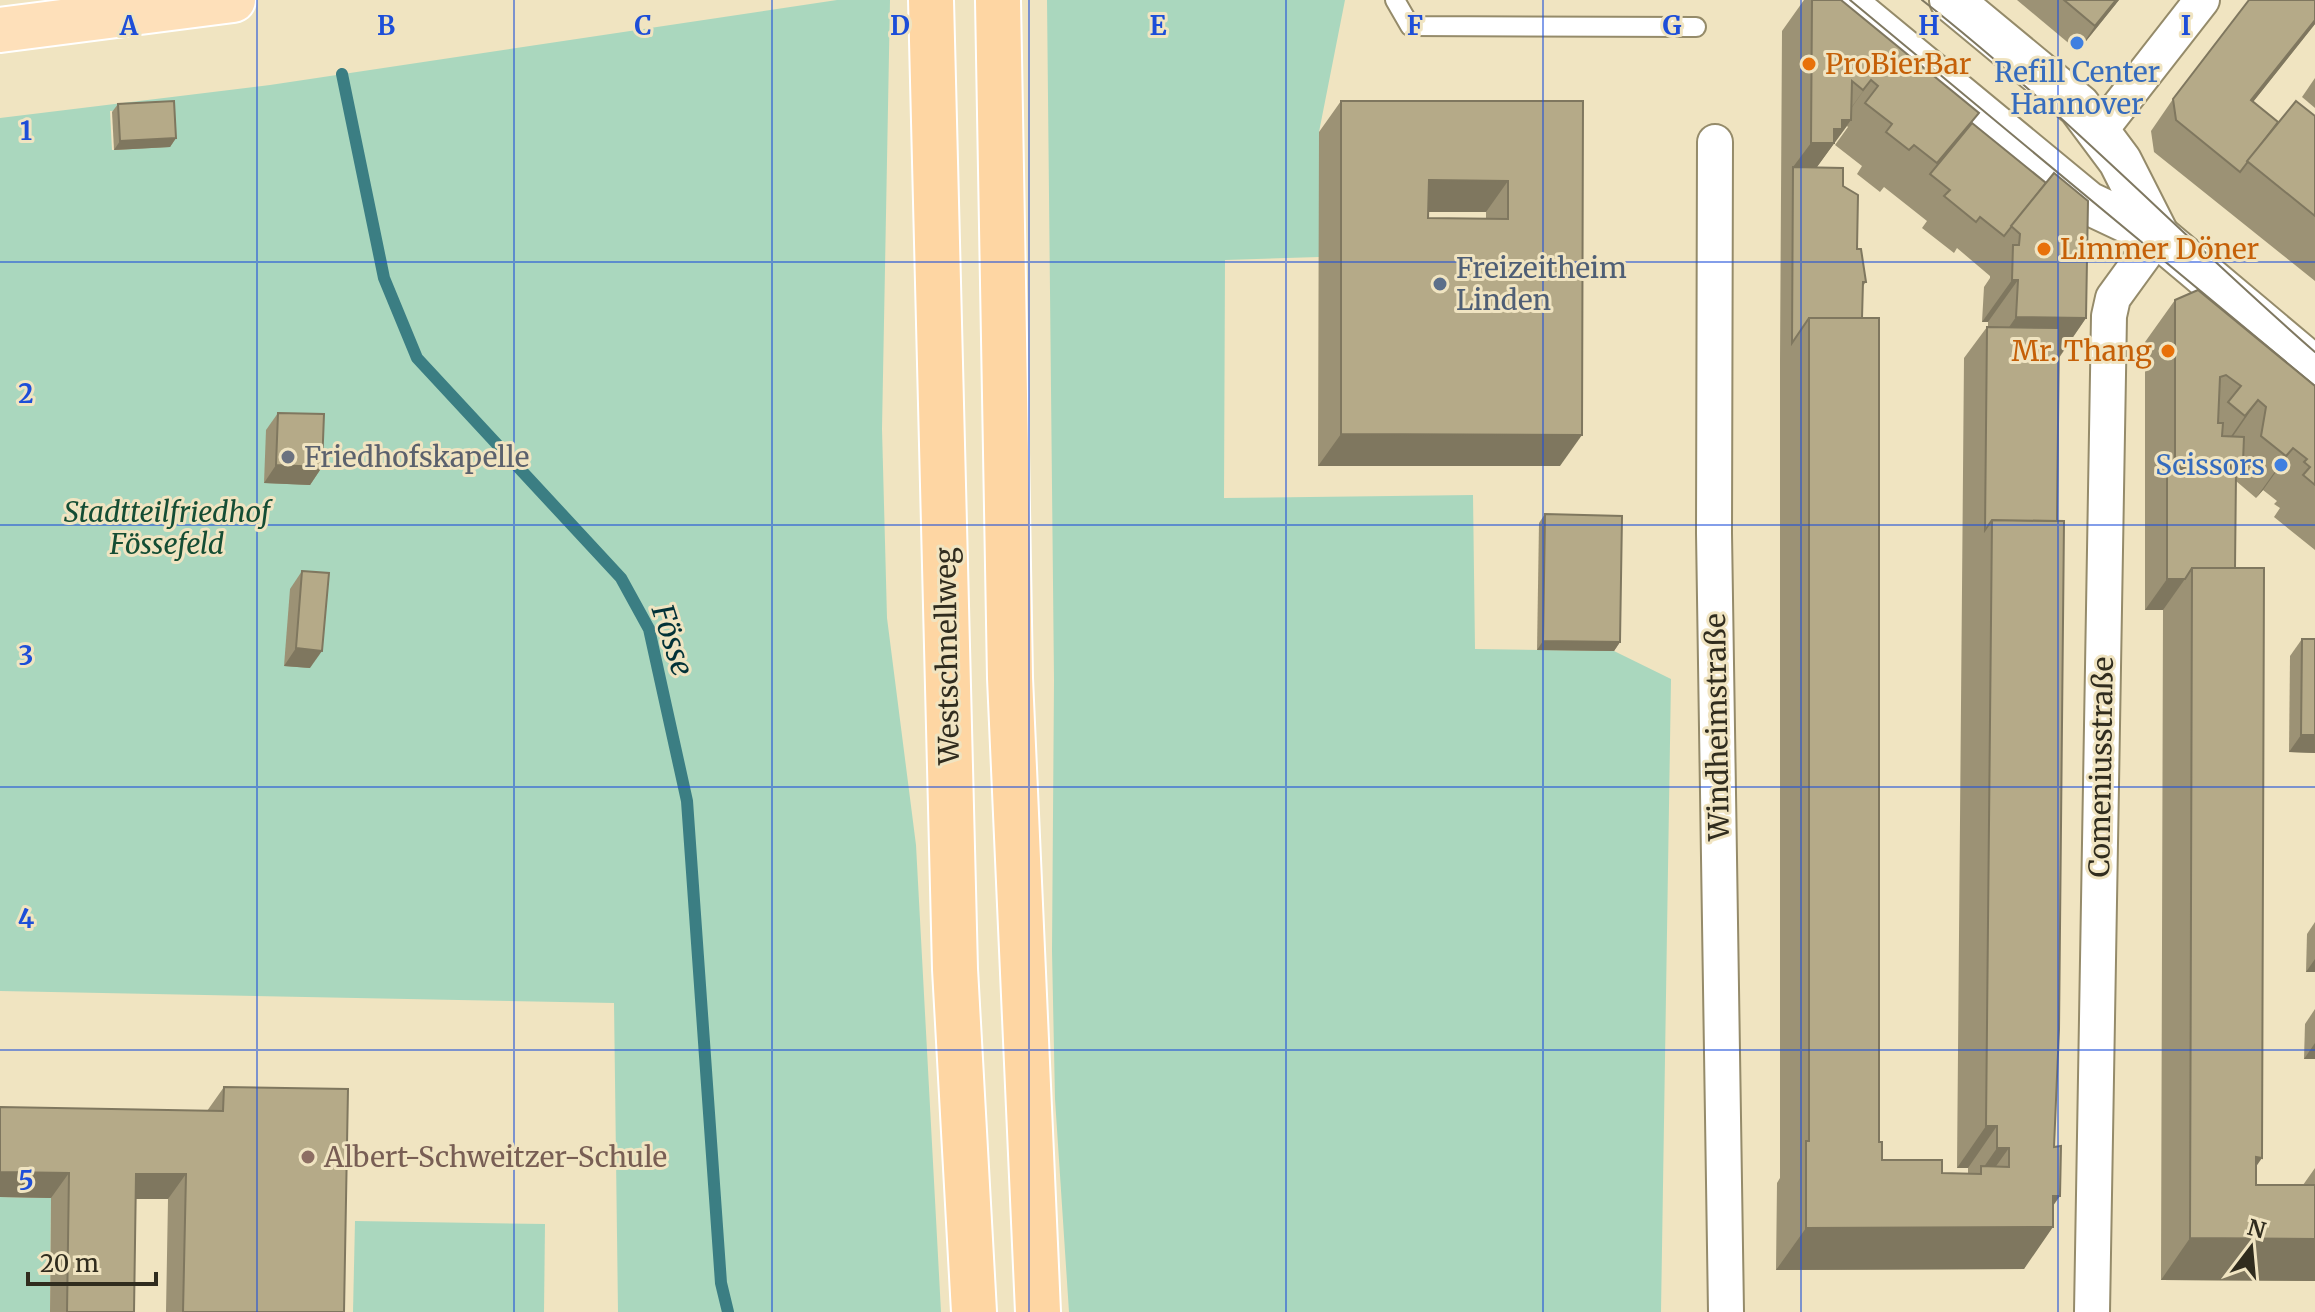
<svg xmlns="http://www.w3.org/2000/svg" width="2315" height="1312" font-family="Merriweather,serif">
<style>
.green{fill:#aad7be;fill-rule:evenodd}
.lines{fill:none;stroke-linecap:round;stroke-linejoin:round}
.stream{stroke:#3b7e83;stroke-width:12}
.service-casing{stroke:#958b6a;stroke-width:22}
.minor-casing{stroke:#958b6a;stroke-width:38}
.tertiary-casing{stroke:#958b6a;stroke-width:46}
.primary-casing{stroke:#fff;stroke-width:48}
.trunk-casing{stroke:#fff;stroke-width:48}
.service{stroke:#fff;stroke-width:18}
.minor{stroke:#fff;stroke-width:34}
.tertiary{stroke:#fff;stroke-width:42}
.primary{stroke:#fee0ba;stroke-width:44}
.trunk{stroke:#fed6a3;stroke-width:44}
.tram{stroke:#7f7861;stroke-width:2}
.wall{fill:#9c9275;fill-rule:evenodd}
.shaded-wall{fill:#7f775f}
.building{fill:#b5aa88;stroke:#7f775f;stroke-width:2;fill-rule:evenodd}
.grid{fill:none;stroke:#1d4ed8;stroke-width:2;stroke-opacity:0.55}
.shop-dot{fill:#3f7fe0;stroke:#f0e4c1;stroke-width:3}
.food-dot{fill:#e8710a;stroke:#f0e4c1;stroke-width:3}
.service-dot{fill:#5c6f8a;stroke:#f0e4c1;stroke-width:3}
.worship-dot{fill:#6b7280;stroke:#f0e4c1;stroke-width:3}
.education-dot{fill:#8d6e63;stroke:#f0e4c1;stroke-width:3}
.labels{text-anchor:middle;dominant-baseline:central;stroke-width:6;stroke-linejoin:round;paint-order:stroke}
.food-label{font-size:28px;fill:#c56008;stroke:#f0e4c1;text-anchor:start}
.shop-label{font-size:28px;fill:#366cbe;stroke:#f0e4c1}
.service-label{font-size:28px;fill:#4e5e75;stroke:#f0e4c1;text-anchor:start}
.worship-label{font-size:28px;fill:#5b616d;stroke:#f0e4c1;text-anchor:start}
.park-label{font-size:28px;font-style:italic;fill:#144d34;stroke:#f0e4c1}
.street-label{font-size:28px;fill:#302c1e;stroke:#f0e4c1}
.education-label{font-size:28px;fill:#785e54;stroke:#f0e4c1;text-anchor:start}
.water-label{font-size:30px;font-style:italic;fill:#023238;stroke:#f0e4c1}
.grid-label{font-size:26px;text-anchor:middle;font-weight:bold;fill:#1d4ed8;stroke:#f0e4c1;stroke-width:6;stroke-linejoin:round;paint-order:stroke}
</style>
<rect width="100%" height="100%" fill="#f0e4c1"/>
<g class="green">
<path d="M837,0H890L882,429L887,618L916,845L941,1312H618L614,1003L0,991V118L270,85ZM169,108L171,146L112,150L110,111Z"/>
<polygon points="1047,0 1345,0 1319,132 1319,257 1225,260 1224,498 1473,495 1475,649 1614,651 1671,679 1661,1312 1069,1312 1055,1099 1052,951 1054,680"/>
<polygon points="0,1197 51,1198 50,1312 0,1312"/>
<polygon points="355,1221 545,1224 544,1312 353,1312"/>
</g>
<g class="lines">
<polyline class="stream" points="342,74 384,278 417,358 621,578 649,629 687,801 721,1283 728,1312"/>
<defs>
<polyline id="service" points="1395,0 1410,26 1696,27"/>
<g id="minor">
<polyline points="2099,132 2202,0"/>
<polyline points="1715,142 1714,533 1726,1312"/>
<polyline points="2092,1312 2109,316 2113,298 2158,236"/>
</g>
<g id="tertiary">
<polyline points="1842,0 2088,203 2158,236 2315,368"/>
<polyline points="1951,0 2079,106 2120,161 2158,236"/>
</g>
<polyline id="primary" points="0,30 233,0"/>
<g id="trunk">
<polyline points="931,0 955,969 974,1312"/>
<polyline points="998,0 1010,678 1038,1312"/>
</g>
</defs>
<use href="#service" class="service-casing"/>
<use href="#minor" class="minor-casing"/>
<use href="#tertiary" class="tertiary-casing"/>
<use href="#primary" class="primary-casing"/>
<use href="#trunk" class="trunk-casing"/>
<use href="#service" class="service"/>
<use href="#minor" class="minor"/>
<use href="#tertiary" class="tertiary"/>
<use href="#primary" class="primary"/>
<use href="#trunk" class="trunk"/>
<g class="tram">
<polyline points="1850,0 2315,386"/>
<path d="M1922,0C2061,109 2182,236 2315,352"/>
</g>
</g>
<g class="wall">
<path d="M1804,0H1841L1972,123L2086,318L2059,358L2053,1206L2024,1269L1776,1270L1777,1183L1780,1178V360L1782,31ZM1847,126L1848,127L1835,145L1862,166L1857,174L1880,192L1884,187L1927,221L1922,228L1954,253L1957,248L1990,276V278L1984,287L1982,322H1988V327H1987L1964,358L1957,1168H1968V1174L1942,1173L1882,1160L1879,1142L1862,318L1863,286L1866,282L1857,249L1843,186L1816,168Z"/>
<polygon points="2017,0 2119,0 2078,51"/>
<polygon points="2315,0 2315,24 2253,102 2278,122 2315,116 2315,281 2154,152 2151,131 2173,99"/>
<polygon points="2315,78 2315,108 2302,97"/>
<path d="M1341,101H1583L1560,466H1318L1319,132ZM1428,212H1486V219L1428,218Z"/>
<polygon points="118,104 176,138 170,147 114,150 112,112"/>
<polygon points="2175,300 2315,386 2315,550 2274,517 2280,508 2274,504 2277,501 2263,490 2256,498 2236,481 2235,568 2256,1185 2303,1185 2315,1168 2315,1281 2161,1280 2163,610 2145,610 2145,342"/>
<polygon points="278,413 322,467 310,485 264,483 266,430"/>
<polygon points="1545,514 1620,642 1614,651 1537,650 1539,523"/>
<polygon points="302,571 310,668 284,666 290,589"/>
<polygon points="2302,639 2315,753 2289,752 2290,656"/>
<polygon points="2315,922 2315,972 2306,972 2307,934"/>
<polygon points="2315,1009 2315,1059 2304,1059 2305,1024"/>
<polygon points="224,1087 344,1312 166,1312 168,1199 136,1199 134,1312 50,1312 51,1198 0,1197 0,1107 207,1111"/>
</g>
<g class="shaded-wall">
<polygon points="2116,0 2119,0 2078,51 2095,26"/>
<polygon points="2315,20 2315,24 2229,132 2251,100"/>
<polygon points="1871,80 1843,120 1851,120 1804,185 1793,167 1811,143 1836,129"/>
<polygon points="176,138 170,147 114,150 120,141"/>
<polygon points="1429,180 1508,181 1486,212 1407,212"/>
<polygon points="2012,280 2018,280 1988,322 1982,322"/>
<polygon points="2016,317 2086,318 2057,360 1987,359"/>
<polygon points="2258,400 2229,442 2216,458 2245,416"/>
<polygon points="1341,434 1582,435 1560,466 1318,466"/>
<polygon points="2293,448 2263,490 2256,498 2286,456"/>
<polygon points="2175,462 2243,462 2213,504 2167,472"/>
<polygon points="276,465 322,467 310,485 264,483"/>
<polygon points="2167,579 2185,579 2163,610 2145,610"/>
<polygon points="1543,641 1620,642 1614,651 1537,650"/>
<polygon points="296,648 322,651 310,668 284,666"/>
<polygon points="2301,735 2315,735 2315,753 2289,752"/>
<polygon points="2315,959 2315,972 2306,972"/>
<polygon points="2315,1043 2315,1059 2304,1059"/>
<polygon points="1986,1126 1997,1126 1968,1168 1957,1168"/>
<polygon points="1997,1148 2009,1148 1979,1190 1981,1171"/>
<polygon points="2256,1157 2262,1158 2233,1200"/>
<polygon points="0,1172 69,1173 51,1198 0,1197"/>
<polygon points="136,1174 186,1174 168,1199 119,1199"/>
<polygon points="2053,1196 2060,1196 2038,1227 2053,1227 2024,1269 1776,1270 1806,1228"/>
<polygon points="2190,1238 2315,1239 2315,1281 2161,1280"/>
</g>
<g class="building">
<polygon points="1812,0 1841,0 1979,113 1937,163 1914,145 1909,150 1886,132 1892,124 1865,103 1878,86 1871,80 1863,90 1852,81 1851,120 1842,120 1842,129 1834,129 1834,143 1811,143"/>
<polygon points="2064,0 2116,0 2095,26"/>
<polygon points="2249,0 2315,0 2315,20 2251,100 2278,122 2240,172 2176,120 2173,99"/>
<polygon points="174,101 176,138 120,141 118,104"/>
<path d="M1341,101H1583L1582,435L1341,434ZM1429,180L1508,181V219L1428,218Z"/>
<polygon points="2296,101 2315,116 2315,216 2247,161"/>
<polygon points="1972,123 2046,183 2004,236 1980,217 1976,222 1944,196 1950,190 1930,174"/>
<polygon points="1793,167 1843,168 1843,186 1858,195 1857,249 1861,249 1866,282 1863,282 1862,318 1809,318 1792,343"/>
<polygon points="2054,173 2088,201 2086,318 2016,317 2018,280 2012,280 2013,245 2019,245 2020,234 2011,226"/>
<polygon points="2198,290 2315,386 2315,485 2303,475 2310,467 2304,462 2307,459 2293,448 2286,456 2261,436 2266,407 2258,400 2245,416 2228,402 2241,386 2226,375 2220,377 2218,423 2223,423 2222,436 2244,437 2243,462 2175,462 2175,300"/>
<polygon points="1809,318 1879,318 1879,1142 1882,1142 1882,1160 1942,1160 1942,1173 1981,1174 1981,1166 2009,1167 2009,1148 1997,1148 1997,1126 1986,1126 1992,520 2064,521 2059,1030 2054,1147 2061,1146 2060,1196 2053,1196 2053,1227 1806,1228 1806,1141 1809,1141"/>
<polygon points="1987,327 2059,328 2057,521 1992,520 1985,530"/>
<polygon points="278,413 324,414 322,467 276,465"/>
<polygon points="2167,472 2236,473 2235,568 2192,568 2185,579 2167,579"/>
<polygon points="1545,514 1622,516 1620,642 1543,641"/>
<polygon points="2192,568 2264,568 2262,1158 2256,1157 2256,1185 2315,1185 2315,1239 2190,1238"/>
<polygon points="302,571 329,573 322,651 296,648"/>
<polygon points="2302,639 2315,639 2315,735 2301,735"/>
<polygon points="224,1087 348,1089 344,1312 183,1312 186,1174 136,1174 134,1312 67,1312 69,1173 0,1172 0,1107 223,1111"/>
</g>
<path class="grid" d="M257,0V1312M514,0V1312M772,0V1312M1029,0V1312M1286,0V1312M1543,0V1312M1801,0V1312M2058,0V1312M0,262H2315M0,525H2315M0,787H2315M0,1050H2315"/>
<g class="shop-dot">
<circle cx="2077" cy="43" r="8"/>
<circle cx="2281" cy="465" r="8"/>
</g>
<g class="food-dot">
<circle cx="1809" cy="64" r="8"/>
<circle cx="2044" cy="249" r="8"/>
<circle cx="2168" cy="351" r="8"/>
</g>
<circle class="service-dot" cx="1440" cy="284" r="8"/>
<circle class="worship-dot" cx="288" cy="457" r="8"/>
<circle class="education-dot" cx="308" cy="1157" r="8"/>
<g class="labels">
<g class="food-label">
<text x="1825" y="64">ProBierBar</text>
<text x="2060" y="249">Limmer Döner</text>
<text x="2152" y="351" text-anchor="end">Mr. Thang</text>
</g>
<g class="shop-label">
<text x="2077" y="72">Refill Center<tspan x="2077" dy="32">Hannover</tspan></text>
<text x="2265" y="465" text-anchor="end">Scissors</text>
</g>
<g class="service-label">
<text x="1456" y="268">Freizeitheim<tspan x="1456" dy="32">Linden</tspan></text>
</g>
<g class="worship-label">
<text x="304" y="457">Friedhofskapelle</text>
</g>
<g class="park-label">
<text x="167" y="512">Stadtteilfriedhof<tspan x="167" dy="32">Fössefeld</tspan></text>
</g>
<g class="street-label">
<text transform="translate(947 656) rotate(-91)">Westschnellweg</text>
<text transform="translate(1717 727) rotate(-91)">Windheimstraße</text>
<text transform="translate(2101 767) rotate(-89)">Comeniusstraße</text>
</g>
<g class="education-label">
<text x="324" y="1157">Albert-Schweitzer-Schule</text>
</g>
<g class="water-label">
<text transform="translate(673 640) rotate(72)">Fösse</text>
</g>
</g>
<g class="grid-label">
<text x="129" y="35">A</text>
<text x="386" y="35">B</text>
<text x="643" y="35">C</text>
<text x="900" y="35">D</text>
<text x="1158" y="35">E</text>
<text x="1415" y="35">F</text>
<text x="1672" y="35">G</text>
<text x="1929" y="35">H</text>
<text x="2186" y="35">I</text>
<text x="26" y="140">1</text>
<text x="26" y="403">2</text>
<text x="26" y="665">3</text>
<text x="26" y="928">4</text>
<text x="26" y="1190">5</text>
</g>
<g transform="translate(2251 1248) rotate(16)" stroke="#f0e4c1" stroke-width="6" paint-order="stroke">
<path d="M0-6L14 30L0 20L-14 30Z" fill="#302c1e"/>
<text y="-12" font-size="22" font-weight="bold" text-anchor="middle" fill="#302c1e">N</text>
</g>
<path d="M28 1272v12h128v-12" fill="none" stroke="#302c1e" stroke-width="4"/>
<text x="40" y="1272" font-size="24" fill="#302c1e" stroke="#f0e4c1" stroke-width="6" paint-order="stroke">20 m</text>
</svg>
